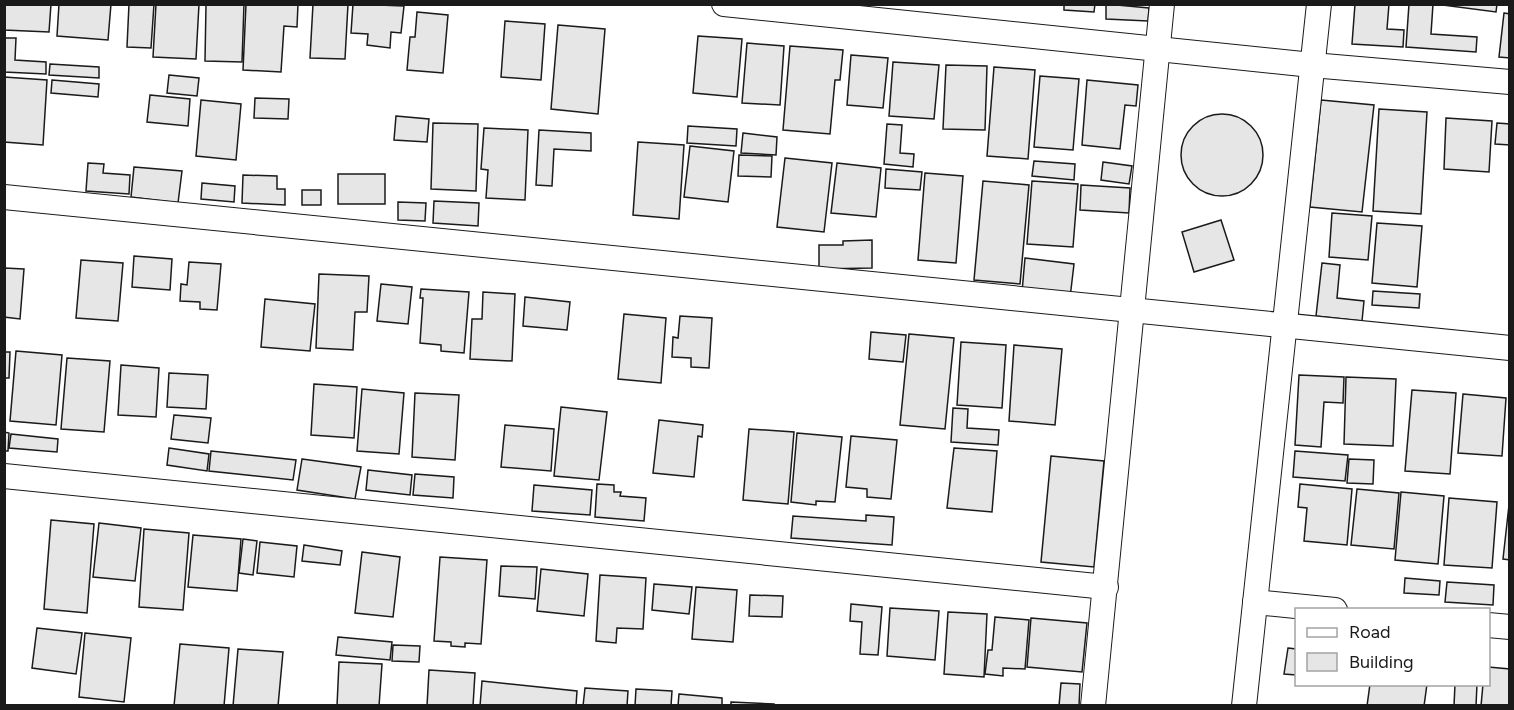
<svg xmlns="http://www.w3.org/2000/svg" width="1514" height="710" font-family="Figtree,sans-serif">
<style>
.building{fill:#e6e6e6;stroke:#1a1a1a;stroke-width:1.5}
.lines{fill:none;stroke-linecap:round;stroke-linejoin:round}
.street-casing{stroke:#1a1a1a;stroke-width:26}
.street{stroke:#fff;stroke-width:24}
</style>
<rect width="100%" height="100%" fill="#fff"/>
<g class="building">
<polygon points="5,4 51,4 49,32 4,30"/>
<polygon points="59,4 111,4 108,40 57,36"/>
<polygon points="129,4 154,4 151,48 127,47"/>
<polygon points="156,4 199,4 196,59 153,57"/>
<polygon points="206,4 244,4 242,62 205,61"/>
<polygon points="246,4 298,4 297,27 284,26 281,72 243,70"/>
<polygon points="313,4 348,4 345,59 310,58"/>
<polygon points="353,4 404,6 401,33 391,32 390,48 367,45 368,34 351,33"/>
<polygon points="1064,4 1095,4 1094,12 1064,10"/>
<polygon points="1106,4 1149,8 1148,21 1106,19"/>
<polygon points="1355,4 1389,4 1387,29 1404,30 1403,47 1352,44"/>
<polygon points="1409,4 1433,4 1431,34 1477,37 1476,52 1406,47"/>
<polygon points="1435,4 1497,4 1496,12"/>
<polygon points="417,12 448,15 443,73 407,70 410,37 415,37"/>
<polygon points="1504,13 1510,14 1510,58 1499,57"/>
<polygon points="505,21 545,24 541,80 501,77"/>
<polygon points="558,25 605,29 598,114 551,109"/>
<polygon points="698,36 742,39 737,97 693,93"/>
<polygon points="4,38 16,38 15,60 46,62 46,74 4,72"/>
<polygon points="747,43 784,46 780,105 742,103"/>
<polygon points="790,46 843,50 840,80 835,80 830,134 783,130"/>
<polygon points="851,55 888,58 883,108 847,105"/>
<polygon points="893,62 939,65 934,119 889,116"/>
<polygon points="50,64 99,67 99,78 49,75"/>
<polygon points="946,65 987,66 985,130 943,129"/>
<polygon points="994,67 1035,70 1028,159 987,156"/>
<polygon points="169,75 199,78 197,96 167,93"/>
<polygon points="1040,76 1079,79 1073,150 1034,147"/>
<polygon points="4,77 47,80 43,145 4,142"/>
<polygon points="52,80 99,84 98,97 51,93"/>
<polygon points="1087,80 1138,85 1136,106 1125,105 1120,149 1082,145"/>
<polygon points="150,95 190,99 188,126 147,122"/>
<polygon points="255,98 289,99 288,119 254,118"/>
<polygon points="201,100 241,104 236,160 196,156"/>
<polygon points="1321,100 1374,105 1362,212 1310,207"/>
<polygon points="1379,109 1427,112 1421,214 1373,211"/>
<circle cx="1222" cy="155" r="41"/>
<polygon points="396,116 429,119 427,142 394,140"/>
<polygon points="1446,118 1492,121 1489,172 1444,169"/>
<polygon points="433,123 478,124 476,191 431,189"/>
<polygon points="1497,123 1510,124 1510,145 1495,144"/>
<polygon points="887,124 902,125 900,153 914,154 913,167 884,164"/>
<polygon points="688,126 737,129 736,146 687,143"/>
<polygon points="484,128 528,130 525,200 486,198 488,170 481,169"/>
<polygon points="539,130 591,133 591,151 554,149 552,186 536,185"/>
<polygon points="743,133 777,137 776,155 741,153"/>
<polygon points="638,142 684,145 679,219 633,215"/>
<polygon points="690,146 734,151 728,202 684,197"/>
<polygon points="739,155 772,156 771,177 738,176"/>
<polygon points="785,158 832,163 824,232 777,227"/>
<polygon points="1034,161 1075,164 1074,180 1032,176"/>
<polygon points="1103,162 1132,166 1129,184 1101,180"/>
<polygon points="88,163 104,164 103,173 130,175 129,194 86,191"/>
<polygon points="837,163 881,168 876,217 831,213"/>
<polygon points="134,167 182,171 178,203 131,197"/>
<polygon points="886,169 922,172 920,190 885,188"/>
<polygon points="925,173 963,176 956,263 918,260"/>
<rect x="338" y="174" width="47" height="30"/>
<polygon points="243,175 277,176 277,189 285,189 285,205 242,203"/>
<polygon points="983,181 1029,185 1020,284 974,280"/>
<polygon points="1032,181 1078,184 1073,247 1027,244"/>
<polygon points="202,183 235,186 234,202 201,199"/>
<polygon points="1081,185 1130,188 1129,213 1080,210"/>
<rect x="302" y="190" width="19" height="15"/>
<polygon points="434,201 479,203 478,226 433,223"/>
<polygon points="398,202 426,203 425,221 398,220"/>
<polygon points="1332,213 1372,216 1368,260 1329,257"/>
<polygon points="1221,220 1234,260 1194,272 1182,232"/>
<polygon points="1377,223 1422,226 1417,287 1372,283"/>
<polygon points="872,240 872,268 819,269 819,245 843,245 843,241"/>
<polygon points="134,256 172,259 170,290 132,287"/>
<polygon points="1025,258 1074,264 1070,298 1022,292"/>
<polygon points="81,260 123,263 118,321 76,318"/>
<polygon points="189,262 221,264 217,310 200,309 200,302 180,301 181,284 187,285"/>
<polygon points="1322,263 1340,265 1337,298 1364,301 1362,321 1316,316"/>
<polygon points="4,268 24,269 20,319 4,317"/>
<polygon points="319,274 369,276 367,312 355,312 353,350 316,348"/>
<polygon points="381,284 412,287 408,324 377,321"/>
<polygon points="421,289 469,292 464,353 441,351 441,345 420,343 423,298 420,298"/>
<polygon points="1373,291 1420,294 1419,308 1372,305"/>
<polygon points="483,292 515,294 512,361 470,359 472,319 482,319"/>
<polygon points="525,297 570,302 567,330 523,326"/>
<polygon points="265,299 315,304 310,351 261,347"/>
<polygon points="624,314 666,318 661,383 618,379"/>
<polygon points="680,316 712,318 709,368 691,367 691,358 672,357 673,337 678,338"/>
<polygon points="871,332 906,335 903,362 869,359"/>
<polygon points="909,334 954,338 945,429 900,425"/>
<polygon points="961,342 1006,345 1002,408 957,405"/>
<polygon points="1014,345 1062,349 1055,425 1009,421"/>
<polygon points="16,351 62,355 56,425 10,421"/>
<polygon points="4,352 10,352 9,378 4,378"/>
<polygon points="67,358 110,361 104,432 61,429"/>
<polygon points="121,365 159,368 156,417 118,415"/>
<polygon points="169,373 208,375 206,409 167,407"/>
<polygon points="1299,375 1344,377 1343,403 1324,402 1321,447 1295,445"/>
<polygon points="1346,377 1396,379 1393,446 1344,444"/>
<polygon points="314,384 357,387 354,438 311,435"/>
<polygon points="362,389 404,393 399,454 357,451"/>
<polygon points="1412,390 1456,393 1450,474 1405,471"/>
<polygon points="415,393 459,395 455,460 412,457"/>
<polygon points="1463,394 1506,398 1502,456 1458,453"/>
<polygon points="561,407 607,412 599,480 554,476"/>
<polygon points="953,408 968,409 967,428 999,430 998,445 951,442"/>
<polygon points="174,415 211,418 208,443 171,439"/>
<polygon points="659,420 703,425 702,437 698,436 694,477 653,473"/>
<polygon points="505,425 554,429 551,471 501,467"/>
<polygon points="749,429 794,432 788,504 743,500"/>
<polygon points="4,432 9,433 8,451 4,451"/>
<polygon points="797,433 842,437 835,502 816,501 816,505 791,502"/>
<polygon points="11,434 58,439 57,452 9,448"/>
<polygon points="851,436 897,440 891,499 867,497 867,489 846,487"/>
<polygon points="169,448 209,454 207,471 167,465"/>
<polygon points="954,448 997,451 992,512 947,508"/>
<polygon points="211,451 296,460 293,480 209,471"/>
<polygon points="1295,451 1348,455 1345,481 1293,477"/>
<polygon points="1051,456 1104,461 1094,567 1041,562"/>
<polygon points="302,459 361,467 355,499 297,490"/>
<polygon points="1349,459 1374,460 1373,484 1347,483"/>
<polygon points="368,470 412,475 410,495 366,490"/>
<polygon points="415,474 454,477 453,498 413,495"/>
<polygon points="597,484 614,485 614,492 621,492 620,496 646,498 644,521 595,517"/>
<polygon points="1300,484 1352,489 1347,545 1304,541 1307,508 1298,507"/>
<polygon points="534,485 592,490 590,515 532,511"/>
<polygon points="1357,489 1399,493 1394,549 1351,545"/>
<polygon points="1401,492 1444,496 1438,564 1395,560"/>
<polygon points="1449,498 1497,502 1492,568 1444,565"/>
<polygon points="1509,505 1510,505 1510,560 1503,559"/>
<polygon points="866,515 894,517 892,545 791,538 793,516 866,521"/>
<polygon points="51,520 94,524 87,613 44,609"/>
<polygon points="99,523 141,528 135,581 93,577"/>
<polygon points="144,529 189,533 183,610 139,607"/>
<polygon points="193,535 241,539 237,591 188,587"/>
<polygon points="243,539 257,541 253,575 239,573"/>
<polygon points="260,542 297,546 294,577 257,573"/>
<polygon points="304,545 342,551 340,565 302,561"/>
<polygon points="362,552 400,557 393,617 355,613"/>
<polygon points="440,557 487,560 481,644 465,643 465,647 451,646 451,642 434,641"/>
<polygon points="501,566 537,567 535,599 499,596"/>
<polygon points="541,569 588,574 584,616 537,611"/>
<polygon points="600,575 646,578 643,629 617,628 616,643 596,641"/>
<polygon points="1405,578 1440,581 1439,595 1404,593"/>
<polygon points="1447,582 1494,585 1493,605 1445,602"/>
<polygon points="654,584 692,587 689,614 652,610"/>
<polygon points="696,587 737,590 733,642 692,639"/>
<polygon points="750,595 783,596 782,617 749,616"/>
<polygon points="851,604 882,607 878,655 860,654 862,622 850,621"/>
<polygon points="890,608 939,611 935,660 887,656"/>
<polygon points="948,612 987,614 984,677 944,674"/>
<polygon points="995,617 1029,620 1025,669 1003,668 1003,676 985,674 988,650 992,650"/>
<polygon points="1031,618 1087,623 1082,672 1027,667"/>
<polygon points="37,628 82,633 76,674 32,668"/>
<polygon points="85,633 131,638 124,702 79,697"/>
<polygon points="338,637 392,642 390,660 336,655"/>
<polygon points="180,644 229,648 224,706 174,706"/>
<polygon points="393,645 420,646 419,662 392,661"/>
<polygon points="1288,648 1296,649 1296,675 1284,674"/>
<polygon points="238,649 283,652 278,706 233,706"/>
<polygon points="339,662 382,664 379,706 337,706"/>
<polygon points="1488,667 1510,669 1510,706 1481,706 1483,684 1488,684"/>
<polygon points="429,670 475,673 473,706 427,706"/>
<polygon points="482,681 577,691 576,706 480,706"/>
<polygon points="1061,683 1080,684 1079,706 1059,706"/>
<polygon points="1370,684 1427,684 1424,706 1367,706"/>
<polygon points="1455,684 1477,684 1476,706 1454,706"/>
<polygon points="585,688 628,691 627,706 583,706"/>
<polygon points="636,689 672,691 671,706 635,706"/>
<polygon points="679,694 722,698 722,706 678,706"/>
<polygon points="731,702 774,704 774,706 731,706"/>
</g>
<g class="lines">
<defs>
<g id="street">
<polyline points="724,4 1312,65 1510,82"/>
<polyline points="4,197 1510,348"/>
<polyline points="4,476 1106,587"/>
<polyline points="1255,602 1335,610"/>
<polyline points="1488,625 1510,627"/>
<polyline points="1093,706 1162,4"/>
<polyline points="1244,706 1319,4"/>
</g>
</defs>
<use href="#street" class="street-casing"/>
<use href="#street" class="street"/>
</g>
<rect width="1514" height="710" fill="none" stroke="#1a1a1a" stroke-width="12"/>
<rect x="1295" y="608" width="195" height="78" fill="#ffffff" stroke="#a3a3a3" stroke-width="1.5"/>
<rect x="1307" y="628" width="30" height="9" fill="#ffffff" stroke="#a3a3a3" stroke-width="1.5"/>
<text x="1349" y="638" font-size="18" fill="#1a1a1a">Road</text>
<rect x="1307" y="653" width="30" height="18" fill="#e6e6e6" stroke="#a3a3a3" stroke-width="1.5"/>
<text x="1349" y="668" font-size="18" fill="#1a1a1a">Building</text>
</svg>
